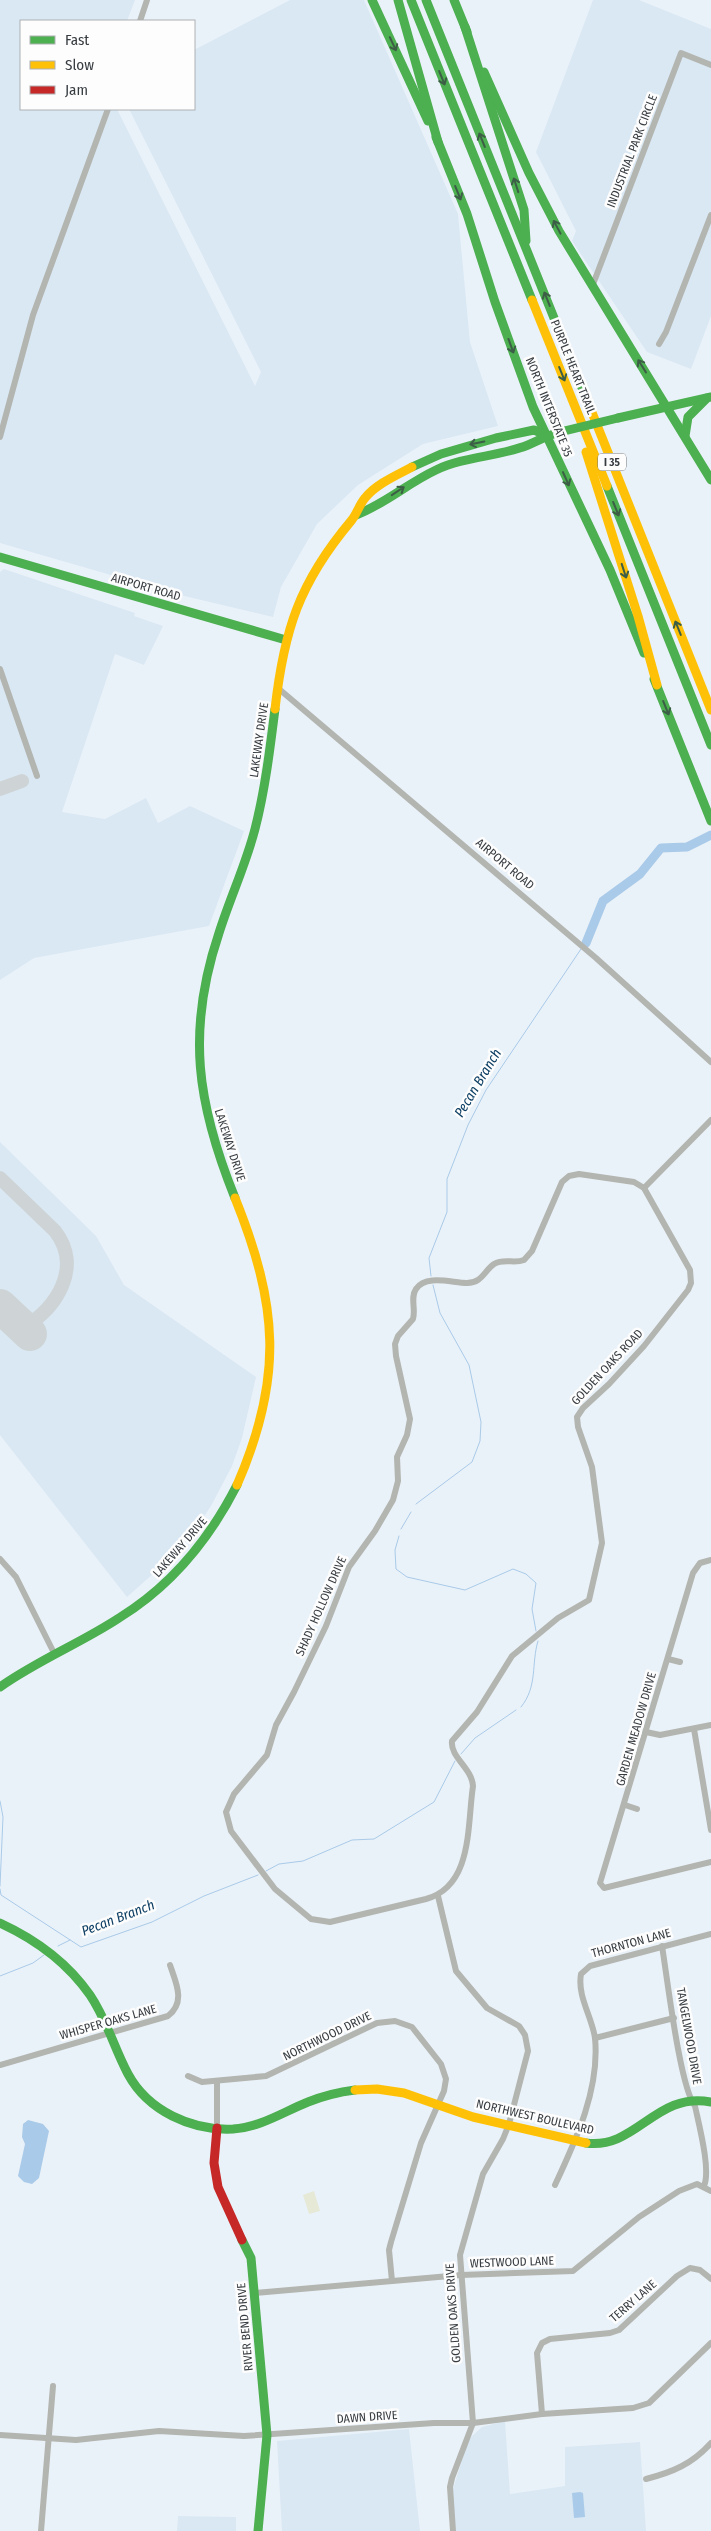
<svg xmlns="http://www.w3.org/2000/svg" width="711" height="2531" font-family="'Fira Sans Condensed',sans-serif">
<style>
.built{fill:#dae8f4}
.green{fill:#e6e9d6}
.water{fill:#a9cae8}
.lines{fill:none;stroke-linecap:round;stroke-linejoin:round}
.stream{stroke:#a9cae8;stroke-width:1}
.river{stroke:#a9cae8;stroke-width:9}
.taxiway{stroke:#ced4d6;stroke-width:14}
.runway{stroke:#ced4d6;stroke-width:34}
.street{stroke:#b3b5b0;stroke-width:6}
.fast{stroke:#4caf50;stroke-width:9}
.slow{stroke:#ffc107;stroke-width:9}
.jam{stroke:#c62828;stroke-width:9}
.fast-bridge{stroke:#4caf50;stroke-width:9}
.oneway{stroke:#3d5e46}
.labels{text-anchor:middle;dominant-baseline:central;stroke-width:5;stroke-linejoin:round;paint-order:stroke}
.shield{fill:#fdfdfd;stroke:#727679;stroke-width:1}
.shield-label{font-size:11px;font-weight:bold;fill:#373c41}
.street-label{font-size:12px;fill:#373c41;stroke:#fdfdfd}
.water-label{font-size:14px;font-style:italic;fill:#0c3e63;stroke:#fdfdfd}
</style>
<rect width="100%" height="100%" fill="#eaf2f9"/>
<g class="built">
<polygon points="0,0 135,0 127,21 21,21 21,109 117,109 255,386 261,372 129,109 194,109 194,50 290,0 364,0 458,214 470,342 498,426 423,444 358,485 317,524 281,587 273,617 180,595 0,543"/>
<polygon points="593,0 639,0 711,29 711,316 691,369 647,352 572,241 576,231 536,152"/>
<polygon points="4,569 135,613 134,616 163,626 144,665 115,654 62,812 105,819 146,798 158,823 190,806 244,831 209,926 34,958 0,980 0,572"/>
<polygon points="0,1142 96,1236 124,1285 256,1377 242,1438 232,1466 211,1506 191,1536 163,1565 127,1597 0,1435"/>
<polygon points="505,2421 510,2494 565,2486 565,2447 640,2442 646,2531 456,2531 452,2492 466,2447 471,2437 482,2427"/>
<polygon points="409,2429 420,2531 282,2531 277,2441"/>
<polygon points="178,2516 236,2517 236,2531 177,2531"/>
</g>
<polygon class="green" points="314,2191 320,2211 309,2214 303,2195"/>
<g class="water">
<polygon points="28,2120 43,2124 49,2131 39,2178 32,2184 24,2182 18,2176 25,2144 22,2137 23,2124"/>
<polygon points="580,2492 583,2493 585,2517 574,2518 572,2493"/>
</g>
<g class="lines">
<g class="stream">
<polyline points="431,1276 429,1258 447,1212 447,1179 468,1125 486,1090 581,949"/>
<polyline points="416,1504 472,1462 480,1441 481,1422 469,1365 440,1313 433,1285"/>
<polyline points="401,1529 411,1512"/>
<polyline points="399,1536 395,1550 396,1569 407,1577 465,1590 513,1569 526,1574 536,1583 532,1609 536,1631"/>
<path d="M521,1707C538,1686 531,1664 538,1641"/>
<polyline points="461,1754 475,1738 516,1710"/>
<polyline points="0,1801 3,1817 0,1886"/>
<polyline points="266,1871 279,1864 303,1861 352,1840 374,1839 434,1802 455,1761"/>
<polyline points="0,1889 1,1895 81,1947 152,1922 204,1896 258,1875"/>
<polyline points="58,1946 70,1940"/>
<polyline points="0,1976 33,1963 44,1955"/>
</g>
<polyline class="river" points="586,943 603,901 640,874 661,848 687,847 711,835"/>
<g class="taxiway">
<polyline points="0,789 22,781"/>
<path d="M0,1178L55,1231C83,1267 57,1308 23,1328"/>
</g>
<polyline class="runway" points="0,1306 30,1334"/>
<g class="street">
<polyline points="140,21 147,0"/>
<polyline points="592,287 681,53 711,65"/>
<polyline points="659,344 666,332 711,215"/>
<polyline points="0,437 33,315 108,109"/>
<polyline points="0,669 37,776"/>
<polyline points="279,689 596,958 711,1062"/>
<path d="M579,1174L634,1182L644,1188L690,1270L691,1283L688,1290L644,1346L609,1384L583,1408L577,1417L578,1427L592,1467L602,1543L589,1600L558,1618L512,1656L477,1712L452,1741C450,1757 472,1768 473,1786C467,1826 473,1886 426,1899L330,1922L311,1919L275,1889L231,1831L226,1812L234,1794L267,1755L276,1725L294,1692L326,1626L349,1567L375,1531L393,1500L398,1481L397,1457L407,1435L410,1419L396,1356L395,1344L398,1336L413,1319C416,1309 410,1298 416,1289C426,1274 452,1283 467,1283C482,1283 484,1271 494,1264C504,1258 514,1264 524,1260L532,1251L562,1182L569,1176Z"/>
<polyline points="644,1188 711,1120"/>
<polyline points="0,1559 16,1577 54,1653"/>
<polyline points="711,1560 700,1563 693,1573 600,1883 604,1888 711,1862"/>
<polyline points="668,1659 680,1662"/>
<polyline points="694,1729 711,1830"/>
<polyline points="646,1732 660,1735 711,1725"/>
<polyline points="625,1805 637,1809"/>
<polyline points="438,1896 456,1971 487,2008 519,2026 525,2035 528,2051 509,2124 503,2139 483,2174 460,2255 473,2423 452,2478 450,2487 453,2531"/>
<path d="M662,1946C667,1976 680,2088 695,2106C699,2125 711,2170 704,2186"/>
<polyline points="595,2038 674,2018"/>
<path d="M0,2065L168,2016C186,2002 176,1983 170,1965"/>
<polyline points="188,2076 202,2082 266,2076 377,2023 395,2021 412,2027 441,2064 446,2079 444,2091 421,2143 391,2242 389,2250 392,2281"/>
<polyline points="217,2082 217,2128"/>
<path d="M555,2185C576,2140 600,2089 595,2038C592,2017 577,1996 581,1974L590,1966L711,1934"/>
<polyline points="255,2293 461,2275 573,2271 639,2217 679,2191 697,2184 711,2191"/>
<polyline points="542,2414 537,2353 542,2343 550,2339 610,2333 619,2330 677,2276 690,2268 700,2270 711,2279"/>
<polyline points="0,2435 76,2440 159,2431 244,2436 434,2423 473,2423 542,2414 633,2408 649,2403 711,2343"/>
<path d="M646,2479C673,2472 692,2464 711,2443"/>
<polyline points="41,2531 53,2386"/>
</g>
<g class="fast">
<polyline points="372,0 428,121"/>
<polyline points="398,0 438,142"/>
<polyline points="411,0 532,300"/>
<polyline points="426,0 587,400"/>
<polyline points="454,0 467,32"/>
<polyline points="465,27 524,210 526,241"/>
<polyline points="484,72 529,173 559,231 711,480"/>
<polyline points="436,137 467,214 495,302 533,407 610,570 644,653"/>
<polyline points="618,418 711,397"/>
<polyline points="685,436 688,417 707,398"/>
<polyline points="412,467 441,454 496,438 534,430 546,435"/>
<polyline points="607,486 711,745"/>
<path d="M356,515C385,504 408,483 436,470C465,456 499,457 528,445C540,440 548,435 560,432"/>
<polyline points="0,557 286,640"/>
<polyline points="654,679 711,821"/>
<path d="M235,1198C197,1104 186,1031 219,933C230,898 246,864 255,829C265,790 270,749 275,709"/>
<path d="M0,1687C38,1660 81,1643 119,1618C171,1586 210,1538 237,1485"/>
<path d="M0,1923C37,1940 67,1962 90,1995C107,2020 114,2048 128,2074C148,2111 192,2131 233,2129C261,2127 283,2112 308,2102C323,2096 339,2092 355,2090"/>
<path d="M586,2143C636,2150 656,2091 711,2102"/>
<polyline points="242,2240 251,2258 267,2435 258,2531"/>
</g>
<g class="slow">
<polyline points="532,300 607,486"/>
<polyline points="587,400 711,710"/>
<polyline points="586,452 638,616 657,685"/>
<path d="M275,709C284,630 299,583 351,521C357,514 359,505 365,498C376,484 397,475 412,467"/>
<path d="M235,1198C278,1305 284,1377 237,1485"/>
<polyline points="355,2090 377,2089 404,2093 473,2117 586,2143"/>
</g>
<polyline class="jam" points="217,2128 214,2163 218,2187 242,2240"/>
<polyline class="fast-bridge" points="560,432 618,418"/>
</g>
<defs><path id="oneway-shaft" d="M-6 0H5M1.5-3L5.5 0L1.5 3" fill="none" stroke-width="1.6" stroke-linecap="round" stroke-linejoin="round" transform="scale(1.25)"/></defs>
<g class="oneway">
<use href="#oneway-shaft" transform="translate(393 44) rotate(65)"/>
<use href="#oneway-shaft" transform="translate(442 78) rotate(68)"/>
<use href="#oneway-shaft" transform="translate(482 140) rotate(-112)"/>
<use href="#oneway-shaft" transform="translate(516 185) rotate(-108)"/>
<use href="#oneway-shaft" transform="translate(458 193) rotate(68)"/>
<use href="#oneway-shaft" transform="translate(557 227) rotate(-118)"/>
<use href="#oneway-shaft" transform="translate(547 299) rotate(-112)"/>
<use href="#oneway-shaft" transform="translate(511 346) rotate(70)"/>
<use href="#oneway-shaft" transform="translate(642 366) rotate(-122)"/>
<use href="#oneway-shaft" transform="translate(562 374) rotate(68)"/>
<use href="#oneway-shaft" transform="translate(477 443) rotate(168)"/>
<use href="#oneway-shaft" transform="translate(566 479) rotate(66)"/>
<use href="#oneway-shaft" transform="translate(398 491) rotate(-34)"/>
<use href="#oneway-shaft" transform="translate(616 509) rotate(68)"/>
<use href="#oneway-shaft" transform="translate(624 571) rotate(72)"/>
<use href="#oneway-shaft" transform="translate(678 628) rotate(-112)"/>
<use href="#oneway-shaft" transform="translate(666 708) rotate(68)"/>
</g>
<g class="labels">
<rect class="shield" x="598" y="453.5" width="28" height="17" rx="4"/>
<g class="shield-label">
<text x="612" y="462">I 35</text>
</g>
<g class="street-label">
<text transform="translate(632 151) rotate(-69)">INDUSTRIAL PARK CIRCLE</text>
<text transform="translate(573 367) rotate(68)">PURPLE HEART TRAIL</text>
<text transform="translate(549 407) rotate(68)">NORTH INTERSTATE 35</text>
<text transform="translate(146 587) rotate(16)">AIRPORT ROAD</text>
<text transform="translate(259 740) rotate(-82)">LAKEWAY DRIVE</text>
<text transform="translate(505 864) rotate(40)">AIRPORT ROAD</text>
<text transform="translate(230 1145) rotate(72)">LAKEWAY DRIVE</text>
<text transform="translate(607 1367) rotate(-47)">GOLDEN OAKS ROAD</text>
<text transform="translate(180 1547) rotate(-49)">LAKEWAY DRIVE</text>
<text transform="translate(321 1606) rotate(-66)">SHADY HOLLOW DRIVE</text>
<text transform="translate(636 1729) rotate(-74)">GARDEN MEADOW DRIVE</text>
<text transform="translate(631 1943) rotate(-15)">THORNTON LANE</text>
<text transform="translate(108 2022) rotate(-16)">WHISPER OAKS LANE</text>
<text transform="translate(327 2036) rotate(-26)">NORTHWOOD DRIVE</text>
<text transform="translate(689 2036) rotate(80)">TANGELWOOD DRIVE</text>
<text transform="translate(535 2117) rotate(13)">NORTHWEST BOULEVARD</text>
<text transform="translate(512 2262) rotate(-2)">WESTWOOD LANE</text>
<text transform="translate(633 2301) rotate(-41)">TERRY LANE</text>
<text transform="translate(453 2313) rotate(-94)">GOLDEN OAKS DRIVE</text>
<text transform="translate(245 2327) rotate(-95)">RIVER BEND DRIVE</text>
<text transform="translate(367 2417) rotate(-4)">DAWN DRIVE</text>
</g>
<g class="water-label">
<text transform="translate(478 1083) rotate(-59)">Pecan Branch</text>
<text transform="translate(118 1918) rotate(-21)">Pecan Branch</text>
</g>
</g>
<rect x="20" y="20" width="175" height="90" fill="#fdfdfd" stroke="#aeb0b2"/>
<rect x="30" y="36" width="25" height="8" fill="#4caf50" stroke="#aeb0b2"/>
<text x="65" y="45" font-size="15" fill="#373c41">Fast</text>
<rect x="30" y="61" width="25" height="8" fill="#ffc107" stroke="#aeb0b2"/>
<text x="65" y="70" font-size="15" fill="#373c41">Slow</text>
<rect x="30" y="86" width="25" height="8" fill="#c62828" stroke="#aeb0b2"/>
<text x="65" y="95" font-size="15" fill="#373c41">Jam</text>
</svg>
